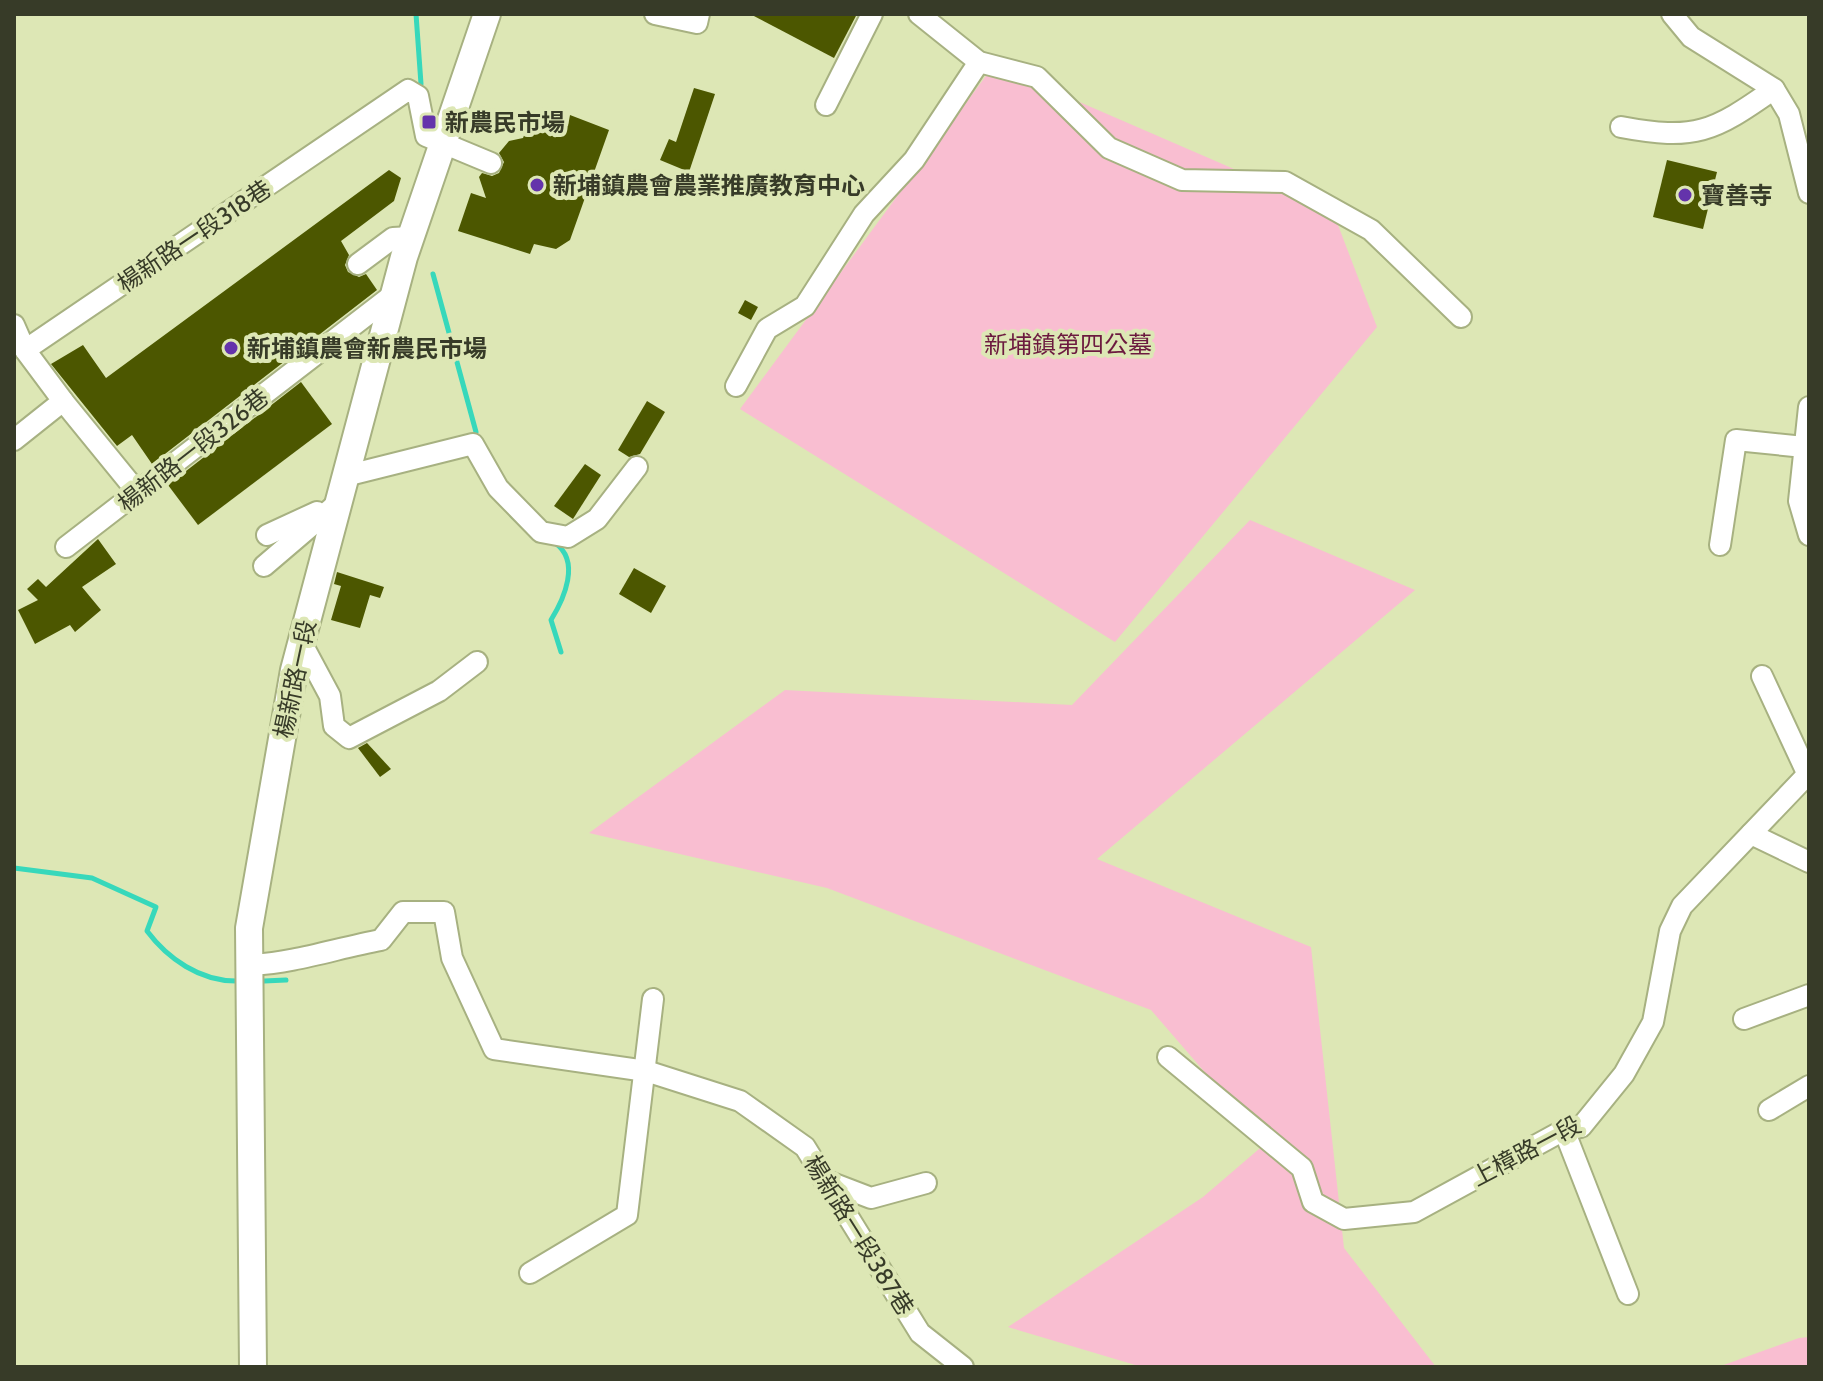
<svg xmlns="http://www.w3.org/2000/svg" width="1823" height="1381" font-family="Cabin,'Noto Sans TC',sans-serif">
<style>
.green{fill:#f9bed1}
.lines{fill:none;stroke-linecap:round;stroke-linejoin:round}
.stream{stroke:#37d8bb;stroke-width:5}
.building{fill:#4c5700}
.minor-casing{stroke:#a7b181;stroke-width:24}
.major-casing{stroke:#a7b181;stroke-width:30}
.minor{stroke:#fff;stroke-width:20}
.major{stroke:#fff;stroke-width:26}
.poi-dot{fill:#6433ab;stroke:#dde7b5;stroke-width:3}
.labels{text-anchor:middle;dominant-baseline:central;stroke-width:8;stroke-linejoin:round;paint-order:stroke}
.poi-label{font-size:24px;font-weight:bold;fill:#373b28;stroke:#dde7b5;text-anchor:start}
.street-label{font-size:24px;fill:#373b28;stroke:#dde7b5}
.park-label{font-size:24px;fill:#6c1a3f;stroke:#dde7b5}
</style>
<rect width="100%" height="100%" fill="#dde7b5"/>
<g class="green">
<polygon points="994,65 1333,212 1377,327 1115,642 740,409"/>
<polygon points="1250,520 1415,590 1097,859 1311,947 1344,1248 1436,1367 1142,1367 1008,1327 1203,1197 1266,1143 1151,1010 827,888 589,833 785,690 1072,705"/>
<polygon points="1809,1337 1809,1367 1718,1367 1799,1338"/>
</g>
<g class="lines">
<g class="stream">
<polyline points="416,14 421,84"/>
<polyline points="433,274 476,432"/>
<polyline points="512,516 531,533"/>
<path d="M555,543C581,561 564,599 551,620L561,652"/>
<path d="M14,868L92,878L156,907L147,931C168,959 200,981 236,981"/>
<polyline points="264,981 286,980"/>
</g>
</g>
<g class="building">
<polygon points="750,14 857,14 834,58"/>
<polygon points="694,88 715,94 689,172 660,160 669,139 676,142"/>
<polygon points="570,115 609,130 570,240 556,249 534,244 530,254 458,231 471,193 486,198 479,177 482,173 492,176 499,173 504,162 499,153 509,141 523,138 532,116 568,126"/>
<polygon points="1667,160 1717,172 1703,229 1653,217"/>
<polygon points="389,170 401,178 394,201 341,241 349,255 345,265 348,272 359,277 366,274 377,290 152,464 132,435 117,446 51,364 83,345 106,378"/>
<polygon points="745,300 758,307 751,320 738,313"/>
<polygon points="301,382 332,424 198,525 168,485"/>
<polygon points="647,401 665,412 640,454 629,457 618,450"/>
<polygon points="585,464 601,475 573,519 554,506"/>
<polygon points="98,539 116,564 82,587 101,610 75,632 70,625 35,644 18,610 38,600 27,589 38,579 46,587"/>
<polygon points="634,568 666,586 651,613 619,594"/>
<polygon points="337,572 384,587 380,598 370,595 360,628 331,620 341,586 334,584"/>
<polygon points="367,743 391,769 380,777 358,748"/>
</g>
<g class="lines">
<defs>
<g id="minor">
<polyline points="655,14 697,23 699,14"/>
<polyline points="919,14 979,62 1037,77 1109,148 1182,180 1285,182 1371,230 1461,317"/>
<polyline points="1672,14 1691,37 1774,89 1789,114 1809,193"/>
<polyline points="826,105 872,14"/>
<path d="M1621,127C1695,141 1713,132 1774,89"/>
<polyline points="358,264 393,238 411,237"/>
<polyline points="14,325 25,350"/>
<polyline points="736,386 767,329 805,306 864,214 914,160 979,62"/>
<polyline points="63,401 138,493"/>
<polyline points="1809,407 1799,501 1809,535"/>
<polyline points="14,440 63,401 25,350 408,90 418,96 426,136 491,163"/>
<polyline points="345,476 473,444 498,488 541,532 568,537 597,519 637,467"/>
<polyline points="267,535 317,512"/>
<polyline points="1720,545 1736,440 1804,447"/>
<polyline points="66,547 394,294"/>
<polyline points="264,566 339,502"/>
<polyline points="301,642 330,696 334,726 349,738 439,691 477,662"/>
<polyline points="1762,676 1808,775"/>
<polyline points="1751,834 1809,862"/>
<path d="M250,965C295,963 337,948 381,940L403,912H444L452,958L494,1049L646,1071L740,1101L805,1147L920,1333L963,1367"/>
<polyline points="1744,1019 1809,995"/>
<polyline points="1168,1057 1302,1168 1313,1202 1344,1219 1414,1212 1564,1130 1581,1127 1624,1074 1653,1022 1670,931 1682,906 1809,773"/>
<polyline points="1769,1110 1809,1086"/>
<polyline points="1564,1130 1628,1294"/>
<polyline points="824,1180 871,1198 926,1183"/>
<polyline points="530,1273 627,1215 653,999"/>
</g>
<polyline id="major" points="253,1367 249,928 294,670 404,257 487,14"/>
</defs>
<use href="#minor" class="minor-casing"/>
<use href="#major" class="major-casing"/>
<use href="#minor" class="minor"/>
<use href="#major" class="major"/>
</g>
<g class="poi-dot">
<rect x="421" y="114" width="16" height="16" rx="4"/>
<circle cx="537" cy="185" r="8"/>
<circle cx="1685" cy="195" r="8"/>
<circle cx="231" cy="348" r="8"/>
</g>
<g class="labels">
<g class="poi-label">
<text x="445" y="122">新農民市場</text>
<text x="553" y="185">新埔鎮農會農業推廣教育中心</text>
<text x="1701" y="195">寶善寺</text>
<text x="247" y="348">新埔鎮農會新農民市場</text>
</g>
<g class="street-label">
<text transform="translate(194 236) rotate(-34)">楊新路一段318巷</text>
<text transform="translate(193 450) rotate(-38)">楊新路一段326巷</text>
<text transform="translate(295 679) rotate(-78)">楊新路一段</text>
<text transform="translate(1526 1151) rotate(-28)">上樟路一段</text>
<text transform="translate(859 1235) rotate(58)">楊新路一段387巷</text>
</g>
<g class="park-label">
<text x="1068" y="344">新埔鎮第四公墓</text>
</g>
</g>
<rect width="1823" height="1381" fill="none" stroke="#373b28" stroke-width="32"/>
</svg>
